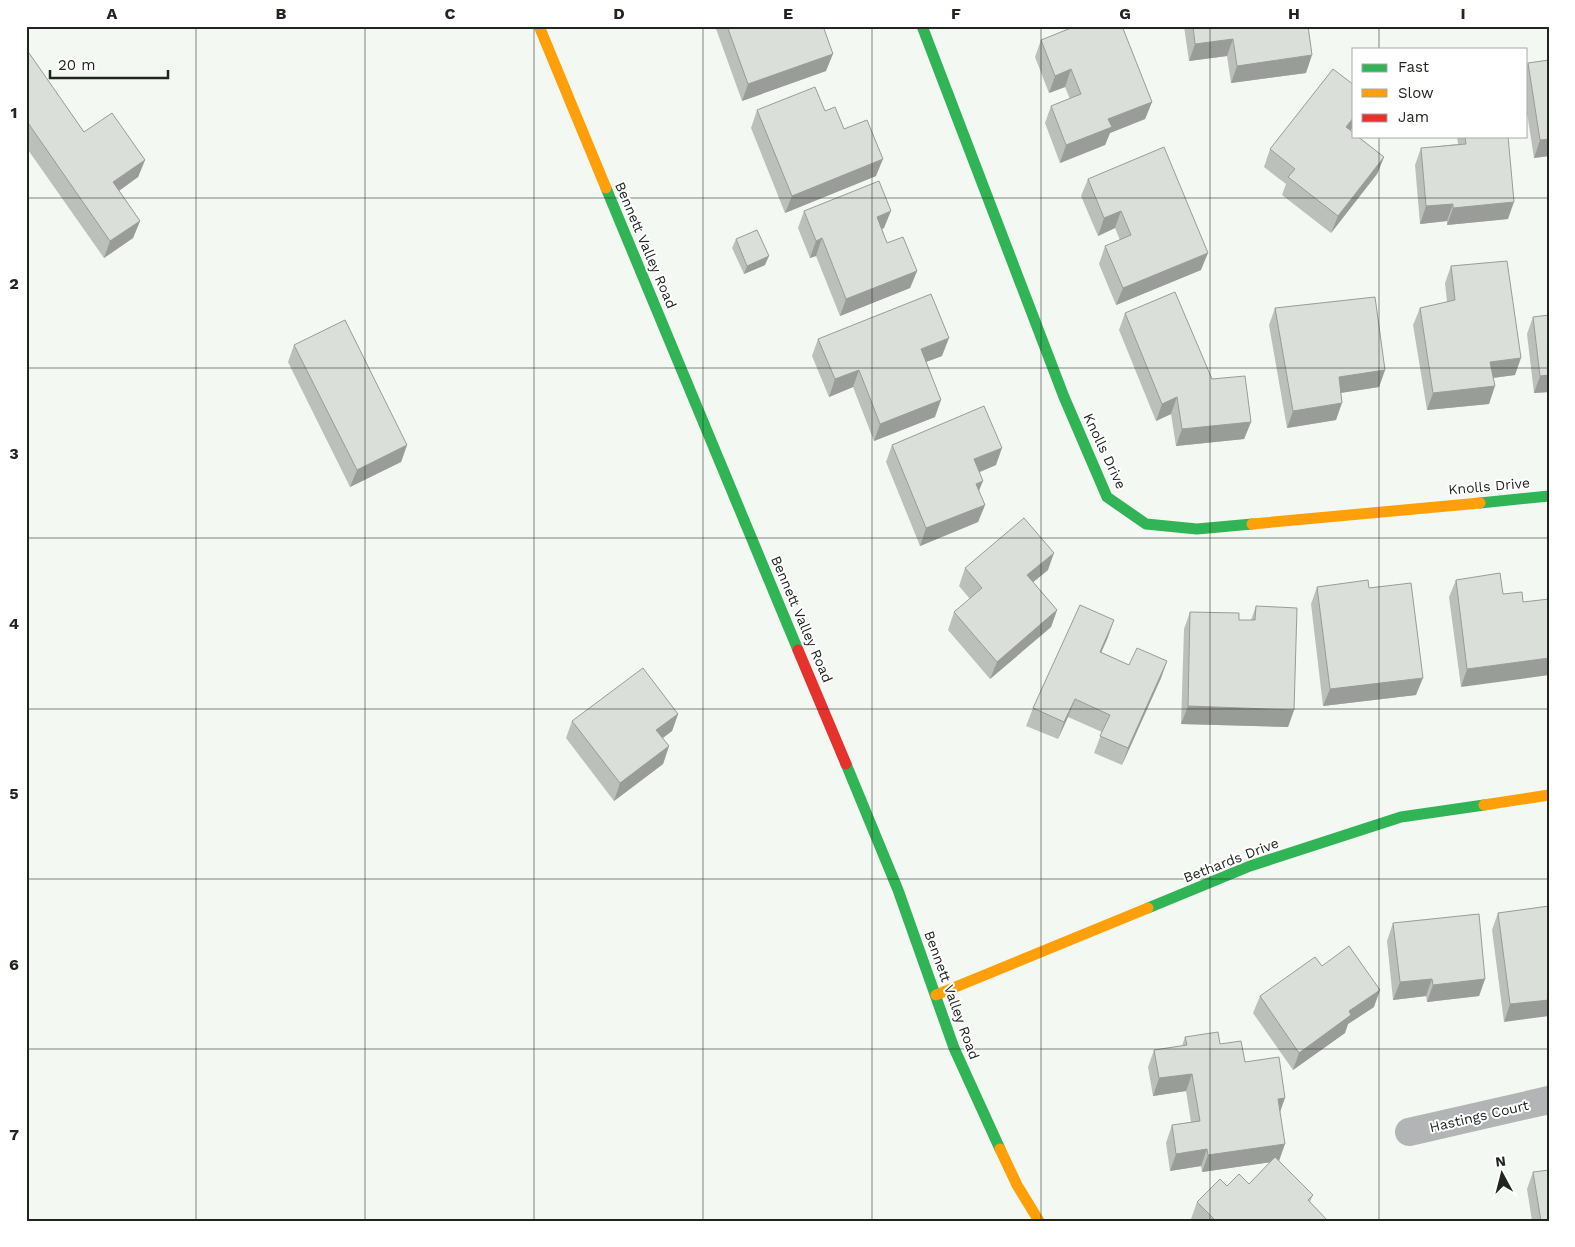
<svg xmlns="http://www.w3.org/2000/svg" width="1575" height="1247" font-family="'Work Sans',sans-serif">
<style>
.lines{fill:none;stroke-linecap:round;stroke-linejoin:round}
.street{stroke:#b3b4b5;stroke-width:28}
.fast{stroke:#30b455;stroke-width:11}
.slow{stroke:#ff9f0a;stroke-width:11}
.jam{stroke:#e5322d;stroke-width:11}
.wall{fill:#bcc0bb}
.shaded-wall{fill:#999c98}
.building{fill:#dbdfd9;stroke:#999c98}
.grid{fill:none;stroke:#212520;stroke-width:1;stroke-opacity:0.55}
.labels{text-anchor:middle;dominant-baseline:central;stroke-width:4;stroke-linejoin:round;paint-order:stroke}
.street-label{font-size:14px;fill:#212520;stroke:#fff}
.neatline{fill:none;stroke:#212520;stroke-width:2}
.grid-label{font-size:16px;text-anchor:middle;font-weight:bold;fill:#212520}
</style>
<rect width="100%" height="100%" fill="#f3f8f2"/>
<g class="lines">
<polyline class="street" points="1409,1132 1549,1100"/>
<g class="fast">
<polyline points="922,26 1064,397 1107,497 1146,524 1197,529 1252,524"/>
<polyline points="606,188 798,650"/>
<polyline points="1480,503 1549,496"/>
<polyline points="846,764 898,890 954,1048 1000,1149"/>
<polyline points="1148,908 1250,866 1401,817 1484,805"/>
</g>
<g class="slow">
<polyline points="539,26 606,188"/>
<polyline points="1252,524 1480,503"/>
<polyline points="1484,805 1549,795"/>
<polyline points="936,995 1148,908"/>
<polyline points="1000,1149 1017,1185 1039,1221"/>
</g>
<polyline class="jam" points="798,650 846,764"/>
</g>
<g class="wall">
<polygon points="715,26 823,26 826,71 742,101"/>
<polygon points="1184,26 1308,26 1306,73 1231,83 1227,56 1189,61"/>
<polygon points="1041,40 1152,102 1145,119 1110,133 1105,145 1060,163 1045,123 1051,106 1070,99 1065,87 1049,93 1035,57"/>
<polygon points="26,54 84,132 145,160 138,177 119,191 140,221 133,238 104,258 26,147"/>
<polygon points="1528,63 1549,156 1534,158 1526,107 1526,69"/>
<polygon points="1354,85 1354,126 1350,130 1384,157 1377,174 1331,233 1282,195 1286,184 1264,167 1270,149"/>
<polygon points="757,110 825,111 844,129 876,176 785,213 751,128"/>
<polygon points="1457,136 1508,136 1508,219 1447,225 1447,221 1420,224 1415,165 1421,148 1458,144"/>
<polygon points="1088,179 1201,270 1116,305 1099,264 1105,246 1120,240 1115,228 1098,236 1081,196"/>
<polygon points="804,211 884,228 882,229 887,243 917,271 910,288 840,316 816,256 810,258 798,228"/>
<polygon points="736,239 765,265 744,274 732,248"/>
<polygon points="1451,266 1515,375 1493,378 1489,404 1427,410 1413,325 1420,308 1447,302 1445,283"/>
<polygon points="1275,308 1385,370 1379,387 1341,393 1336,420 1287,428 1269,325"/>
<polygon points="1125,313 1212,379 1251,422 1244,439 1176,446 1171,414 1156,421 1119,330"/>
<polygon points="1533,317 1549,392 1534,393 1527,334"/>
<polygon points="818,339 942,356 926,362 935,417 874,441 853,387 829,397 812,356"/>
<polygon points="294,345 407,445 401,462 350,487 288,362"/>
<polygon points="892,445 996,465 979,472 979,491 985,505 978,522 920,546 886,462"/>
<polygon points="965,568 1048,570 1033,582 1057,610 1051,627 990,679 948,630 954,612 970,599 959,586"/>
<polygon points="1456,580 1503,594 1461,687 1449,597"/>
<polygon points="1317,587 1369,588 1416,695 1323,706 1311,604"/>
<polygon points="1256,606 1294,710 1288,727 1181,724 1184,629 1190,612 1239,620 1251,620"/>
<polygon points="1108,637 1101,652 1129,665 1167,661 1161,678 1122,765 1094,753 1102,732 1068,717 1058,739 1026,726 1033,708"/>
<polygon points="678,714 672,731 662,738 669,746 663,764 614,801 566,738 572,721"/>
<polygon points="1549,906 1504,1022 1492,930 1498,913"/>
<polygon points="1393,923 1485,979 1479,996 1427,1002 1426,996 1393,1000 1387,941"/>
<polygon points="1322,966 1374,1007 1348,1024 1345,1033 1293,1070 1253,1013 1260,996"/>
<polygon points="1185,1037 1220,1044 1245,1062 1280,1112 1279,1161 1313,1195 1310,1202 1328,1221 1193,1221 1191,1219 1197,1202 1227,1186 1249,1184 1271,1162 1202,1172 1201,1166 1170,1171 1166,1143 1172,1125 1191,1122 1186,1091 1153,1096 1148,1067 1154,1050 1182,1046"/>
<polygon points="1533,1172 1549,1221 1532,1221 1527,1189"/>
</g>
<g class="shaded-wall">
<polygon points="1233,39 1227,56 1189,61 1195,44"/>
<polygon points="833,54 826,71 742,101 748,84"/>
<polygon points="1312,55 1306,73 1231,83 1237,66"/>
<polygon points="1071,69 1065,87 1049,93 1055,76"/>
<polygon points="1152,102 1145,119 1110,133 1105,145 1060,163 1066,145 1108,119"/>
<polygon points="1354,117 1354,126 1339,144 1346,127"/>
<polygon points="1549,139 1549,156 1534,158 1540,140"/>
<polygon points="1384,157 1377,174 1331,233 1338,216"/>
<polygon points="883,159 876,176 785,213 792,196"/>
<polygon points="145,160 138,177 106,200 113,182"/>
<polygon points="1514,202 1508,219 1447,225 1453,208"/>
<polygon points="1453,204 1447,221 1420,224 1426,206"/>
<polygon points="891,211 884,228 871,234 877,217"/>
<polygon points="1121,211 1115,228 1098,236 1104,218"/>
<polygon points="140,221 133,238 104,258 110,241"/>
<polygon points="822,238 816,256 810,258 816,241"/>
<polygon points="1208,253 1201,270 1116,305 1123,288"/>
<polygon points="769,256 765,265 744,274 747,266"/>
<polygon points="917,271 910,288 840,316 846,299"/>
<polygon points="949,338 942,356 915,366 921,349"/>
<polygon points="1521,358 1515,375 1484,379 1490,362"/>
<polygon points="859,370 853,387 829,397 835,379"/>
<polygon points="1385,370 1379,387 1333,394 1339,377"/>
<polygon points="1549,375 1549,392 1534,393 1540,376"/>
<polygon points="1495,386 1489,404 1427,410 1433,393"/>
<polygon points="1177,397 1171,414 1156,421 1162,404"/>
<polygon points="941,400 935,417 874,441 880,424"/>
<polygon points="1342,403 1336,420 1287,428 1293,411"/>
<polygon points="1251,422 1244,439 1176,446 1182,429"/>
<polygon points="407,445 401,462 350,487 357,470"/>
<polygon points="1002,448 996,465 968,477 974,459"/>
<polygon points="983,481 976,498 976,484"/>
<polygon points="985,505 978,522 920,546 926,528"/>
<polygon points="1054,553 1048,570 1021,592 1027,575"/>
<polygon points="1057,610 1051,627 990,679 997,662"/>
<polygon points="1114,620 1108,637 1094,669 1100,652"/>
<polygon points="1549,658 1549,675 1461,687 1467,669"/>
<polygon points="1167,661 1161,678 1122,765 1128,748"/>
<polygon points="1423,678 1416,695 1323,706 1330,689"/>
<polygon points="1075,699 1068,717 1058,739 1064,722"/>
<polygon points="1188,706 1294,710 1288,727 1181,724"/>
<polygon points="678,714 672,731 650,748 656,730"/>
<polygon points="669,746 663,764 614,801 620,783"/>
<polygon points="1432,979 1426,996 1393,1000 1400,982"/>
<polygon points="1485,979 1479,996 1427,1002 1433,985"/>
<polygon points="1380,990 1374,1007 1348,1024 1345,1033 1293,1070 1299,1053 1349,1011"/>
<polygon points="1549,1000 1549,1016 1504,1022 1510,1004"/>
<polygon points="1192,1074 1186,1091 1153,1096 1159,1078"/>
<polygon points="1285,1098 1279,1115 1278,1099"/>
<polygon points="1285,1144 1279,1161 1202,1172 1208,1155"/>
<polygon points="1207,1149 1201,1166 1170,1171 1176,1154"/>
</g>
<g class="building">
<polygon points="727,26 823,26 833,54 748,84"/>
<polygon points="1076,26 1122,26 1152,102 1108,119 1112,127 1066,145 1051,106 1081,94 1071,69 1055,76 1041,40"/>
<polygon points="1193,26 1308,26 1312,55 1237,66 1233,39 1195,44"/>
<polygon points="29,53 84,132 112,113 145,160 113,182 140,221 110,241 26,120 26,54"/>
<polygon points="1549,60 1549,139 1540,140 1528,63"/>
<polygon points="1333,69 1354,85 1354,117 1346,127 1354,133 1354,136 1357,136 1384,157 1338,216 1288,177 1295,169 1270,149"/>
<polygon points="815,87 825,111 835,107 844,129 867,120 883,159 792,196 757,110"/>
<polygon points="1465,136 1508,136 1514,202 1453,208 1453,204 1426,206 1421,148 1466,144"/>
<polygon points="1164,147 1208,253 1123,288 1105,246 1131,235 1121,211 1104,218 1088,179"/>
<polygon points="879,181 891,211 877,217 887,243 903,237 917,271 846,299 822,238 816,241 804,211"/>
<polygon points="757,230 769,256 747,266 736,239"/>
<polygon points="1507,261 1521,358 1490,362 1495,386 1433,393 1420,308 1455,300 1451,266"/>
<polygon points="1175,292 1212,379 1245,376 1251,422 1182,429 1177,397 1162,404 1125,313"/>
<polygon points="931,294 949,338 921,349 941,400 880,424 859,370 835,379 818,339"/>
<polygon points="1375,297 1385,370 1339,377 1342,403 1293,411 1275,308"/>
<polygon points="1549,315 1549,375 1540,376 1533,317"/>
<polygon points="345,320 407,445 357,470 294,345"/>
<polygon points="984,406 1002,448 974,459 983,481 976,484 985,505 926,528 892,445"/>
<polygon points="1024,518 1054,553 1027,575 1057,610 997,662 954,612 982,588 965,568"/>
<polygon points="1500,573 1503,594 1522,592 1523,602 1549,599 1549,658 1467,669 1456,580"/>
<polygon points="1368,580 1369,588 1411,583 1423,678 1330,689 1317,587"/>
<polygon points="1080,605 1114,620 1100,652 1129,665 1137,648 1167,661 1128,748 1100,736 1110,715 1075,699 1064,722 1033,708"/>
<polygon points="1256,606 1297,608 1294,710 1188,706 1190,612 1239,613 1239,620 1255,620"/>
<polygon points="643,668 678,714 656,730 669,746 620,783 572,721"/>
<polygon points="1549,906 1549,1000 1510,1004 1498,913"/>
<polygon points="1479,914 1485,979 1433,985 1432,979 1400,982 1393,923"/>
<polygon points="1349,946 1380,990 1349,1011 1351,1015 1299,1053 1260,996 1315,957 1322,966"/>
<polygon points="1218,1032 1220,1044 1241,1041 1245,1062 1279,1057 1285,1098 1278,1099 1285,1144 1208,1155 1207,1149 1176,1154 1172,1125 1200,1121 1192,1074 1159,1078 1154,1050 1187,1045 1185,1037"/>
<polygon points="1275,1157 1313,1195 1308,1200 1328,1221 1216,1221 1197,1202 1220,1179 1227,1186 1239,1174 1249,1184"/>
<polygon points="1549,1170 1549,1221 1541,1221 1533,1172"/>
</g>
<path class="grid" d="M196,26V1221M365,26V1221M534,26V1221M703,26V1221M872,26V1221M1041,26V1221M1210,26V1221M1379,26V49M1379,136V1221M26,198H1549M26,368H1549M26,538H1549M26,709H1549M26,879H1549M26,1049H1549"/>
<g class="labels">
<g class="street-label">
<text transform="translate(646 245) rotate(67)">Bennett Valley Road</text>
<text transform="translate(1105 451) rotate(65)">Knolls Drive</text>
<text transform="translate(1489 486) rotate(-5)">Knolls Drive</text>
<text transform="translate(802 619) rotate(67)">Bennett Valley Road</text>
<text transform="translate(1231 860) rotate(-21)">Bethards Drive</text>
<text transform="translate(952 995) rotate(70)">Bennett Valley Road</text>
<text transform="translate(1479 1116) rotate(-13)">Hastings Court</text>
</g>
</g>
<rect width="1575" height="1247" fill="none" stroke="#ffffff" stroke-width="55"/>
<rect x="1352" y="48" width="175" height="90" fill="#ffffff" stroke="#a6a8a6"/>
<rect x="1362" y="64" width="25" height="8" fill="#30b455" stroke="#a6a8a6"/>
<text x="1398" y="72" font-size="15" fill="#212520">Fast</text>
<rect x="1362" y="89" width="25" height="8" fill="#ff9f0a" stroke="#a6a8a6"/>
<text x="1398" y="98" font-size="15" fill="#212520">Slow</text>
<rect x="1362" y="114" width="25" height="8" fill="#e5322d" stroke="#a6a8a6"/>
<text x="1398" y="122" font-size="15" fill="#212520">Jam</text>
<g transform="translate(1502 1174) rotate(353)" stroke="#ffffff" stroke-width="4" paint-order="stroke">
<path d="M0-4L9 19L0 12L-9 19Z" fill="#212520"/>
<text y="-8" font-size="14" font-weight="bold" text-anchor="middle" fill="#212520">N</text>
</g>
<path d="M50 70v8h118v-8" fill="none" stroke="#212520" stroke-width="2.5"/>
<text x="58" y="70" font-size="15" fill="#212520" stroke="#ffffff" stroke-width="4" paint-order="stroke">20 m</text>
<rect x="28" y="28" width="1520" height="1192" class="neatline"/>
<g class="grid-label">
<text x="112" y="19">A</text>
<text x="281" y="19">B</text>
<text x="450" y="19">C</text>
<text x="619" y="19">D</text>
<text x="788" y="19">E</text>
<text x="956" y="19">F</text>
<text x="1125" y="19">G</text>
<text x="1294" y="19">H</text>
<text x="1463" y="19">I</text>
<text x="14" y="118">1</text>
<text x="14" y="289">2</text>
<text x="14" y="459">3</text>
<text x="14" y="629">4</text>
<text x="14" y="799">5</text>
<text x="14" y="970">6</text>
<text x="14" y="1140">7</text>
</g>
</svg>
